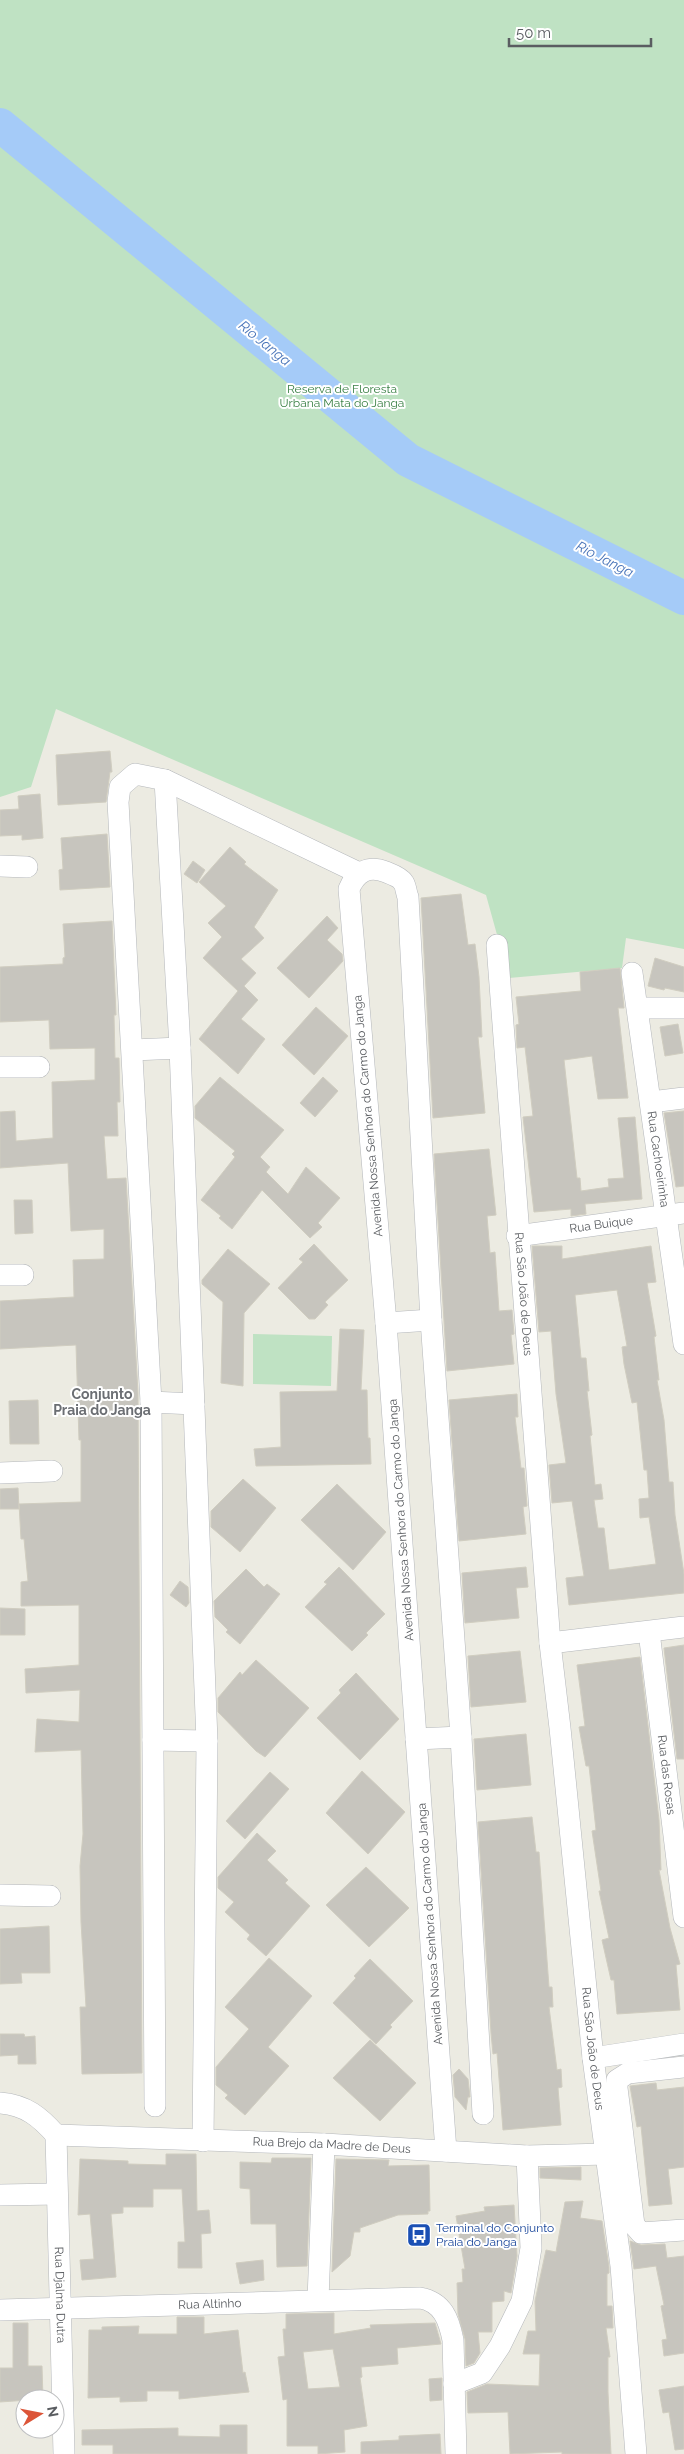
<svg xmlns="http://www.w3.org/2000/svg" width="684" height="2454" font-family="Raleway,sans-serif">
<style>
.green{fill:#bfe2c3}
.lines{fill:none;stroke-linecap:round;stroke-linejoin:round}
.river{stroke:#a5cbf8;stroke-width:34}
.building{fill:#c7c5be;stroke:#d0cdc0;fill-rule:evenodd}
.street-casing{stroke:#b4b7bb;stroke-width:22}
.street{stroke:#fff;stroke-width:21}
.labels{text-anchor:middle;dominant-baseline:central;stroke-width:4;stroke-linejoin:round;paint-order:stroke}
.park-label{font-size:12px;fill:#3a8045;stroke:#fff}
.street-label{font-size:12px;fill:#5a5d61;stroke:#fff}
.transit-label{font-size:12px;fill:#164399;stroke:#fff;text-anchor:start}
.water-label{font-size:14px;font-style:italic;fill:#4a75b9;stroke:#fff}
.neighbourhood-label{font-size:14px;font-weight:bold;fill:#6b6e73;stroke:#fff}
</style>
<rect width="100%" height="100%" fill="#ecebe2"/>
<g class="green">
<polygon points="0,0 684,0 684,949 626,938 622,968 509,978 486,895 56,709 31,787 0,797"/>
<polygon points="253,1334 332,1336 331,1386 253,1384"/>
</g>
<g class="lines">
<polyline class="river" points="0,125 408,460 684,598"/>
</g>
<g class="building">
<polygon points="110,751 112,772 110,772 106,802 58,805 56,755"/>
<polygon points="40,794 43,838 22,840 22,835 0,836 0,810 19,809 18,796"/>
<polygon points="107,834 110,887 60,890 59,870 63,869 61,838"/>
<polygon points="230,847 246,862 244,864 278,890 254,927 264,938 241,959 256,973 244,986 258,1000 241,1019 265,1039 238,1074 199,1039 238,991 203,958 222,937 208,923 226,906 199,882"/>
<polygon points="193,861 205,870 197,883 184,874"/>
<polygon points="461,894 468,945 475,944 479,977 482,1037 478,1037 485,1113 433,1118 421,898"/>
<polygon points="327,916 338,928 327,940 342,954 343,961 309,998 277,968"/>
<polygon points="112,921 116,1015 114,1015 115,1058 119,1058 120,1102 117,1102 118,1136 104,1136 107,1179 126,1178 138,1393 142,2073 82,2074 80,2007 86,2007 81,1922 80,1866 83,1834 81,1750 35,1752 37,1719 79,1722 80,1690 26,1693 25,1669 79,1665 79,1605 21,1606 21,1582 28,1581 24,1539 21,1539 19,1504 81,1502 81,1440 79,1440 76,1345 0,1349 0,1301 74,1297 73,1260 104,1259 104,1229 71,1231 68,1163 0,1168 0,1112 15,1111 16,1141 53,1138 52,1082 95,1080 95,1048 50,1049 49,1020 0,1022 0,967 63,964 63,958 65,957 63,924"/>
<polygon points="655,958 684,967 684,992 665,988 664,990 648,986"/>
<polygon points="620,968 624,1008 618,1008 628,1098 598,1099 592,1056 564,1060 577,1178 580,1178 581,1191 609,1187 608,1179 624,1178 618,1118 635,1117 642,1199 585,1204 586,1214 571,1216 571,1209 534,1212 523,1117 533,1116 525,1047 517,1048 516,1025 519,1024 516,997 581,991 580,972"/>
<polygon points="316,1007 348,1036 314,1075 282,1045"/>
<polygon points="678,1024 683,1053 665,1056 660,1027"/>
<polygon points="220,1077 284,1130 260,1157 270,1167 266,1172 288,1194 306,1167 340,1198 318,1223 322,1227 310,1238 262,1190 232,1229 219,1218 221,1216 201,1200 235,1157 232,1154 235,1151 195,1118 195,1106"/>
<polygon points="323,1077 338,1091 315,1117 300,1103"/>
<polygon points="684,1111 684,1186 676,1187 664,1113"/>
<polygon points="489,1149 496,1215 487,1216 490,1253 495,1252 499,1311 512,1310 514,1334 511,1335 514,1364 447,1371 434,1154"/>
<polygon points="14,1200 32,1200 33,1233 15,1234"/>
<polygon points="314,1244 348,1280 325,1302 328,1305 315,1319 309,1319 278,1288 303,1262 299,1259"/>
<path d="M532,1246H562V1259L651,1246L656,1282L647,1283L656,1336L654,1337L659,1380H657L664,1420L669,1482H673L675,1515L684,1574V1593L569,1605L566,1578L584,1576L572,1501L552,1503L549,1465L566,1463L556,1394L551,1331L539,1332ZM617,1290L627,1346L622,1347L624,1364L632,1403L637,1402L644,1470H647L649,1498L639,1499L640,1518L649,1517L656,1564L609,1570L604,1528H598L594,1500L603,1499L601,1484L595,1485L590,1436L592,1435L587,1391H589L586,1358H581L575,1295Z"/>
<polygon points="228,1249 270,1284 244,1313 243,1386 221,1383 223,1302 202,1284 202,1280"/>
<polygon points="340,1329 364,1330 361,1390 367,1390 368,1438 370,1438 371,1464 256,1466 254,1449 281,1447 280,1392 337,1391"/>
<polygon points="517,1394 518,1417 515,1417 521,1468 524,1468 527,1506 523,1507 526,1534 459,1541 449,1400"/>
<polygon points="38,1400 39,1444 10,1444 9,1401"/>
<polygon points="243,1479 276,1508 240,1552 211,1527 211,1511"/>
<polygon points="337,1484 386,1532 353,1570 301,1520"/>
<polygon points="18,1488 19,1509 0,1509 0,1489"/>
<polygon points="339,1567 385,1614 366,1633 368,1635 352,1651 305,1607 327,1584 324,1582"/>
<polygon points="526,1567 528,1587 516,1588 519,1618 465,1623 462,1573"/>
<polygon points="246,1569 264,1587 267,1584 280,1594 240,1644 226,1632 228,1630 215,1617 214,1601"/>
<polygon points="180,1581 188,1587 189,1603 186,1607 170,1595"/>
<polygon points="0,1608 25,1609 25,1635 0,1635"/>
<polygon points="684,1645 684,1759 677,1759 664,1648"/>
<polygon points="520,1651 526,1702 471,1707 468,1656"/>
<polygon points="640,1657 659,1820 661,1870 659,1870 670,1928 680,1964 676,1965 680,2010 617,2014 614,1980 611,1980 602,1940 609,1938 599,1891 601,1891 592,1831 596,1830 589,1766 586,1766 579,1727 585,1726 577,1665"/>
<polygon points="256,1660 309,1708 265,1757 256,1751 218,1712 218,1698 240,1672 242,1675"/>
<polygon points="356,1673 399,1719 360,1760 317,1718 341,1693 339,1690"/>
<polygon points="526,1734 531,1785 477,1790 474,1739"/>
<polygon points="362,1771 405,1812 368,1854 326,1813"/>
<polygon points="270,1772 289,1789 245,1839 226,1821"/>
<polygon points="532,1817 536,1852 539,1852 549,1987 552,1987 553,2007 549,2007 557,2070 561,2069 562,2087 558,2088 561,2125 503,2130 497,2053 493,2054 491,2033 478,1822"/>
<polygon points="257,1833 276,1851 267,1860 288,1880 285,1883 310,1906 266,1956 247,1939 250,1935 225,1912 234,1902 218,1888 218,1877"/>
<polygon points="366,1867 409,1908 369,1947 326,1905"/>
<polygon points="49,1926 50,1973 21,1973 22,1983 0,1984 0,1929"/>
<polygon points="269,1958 312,1996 268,2047 289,2066 245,2115 225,2098 228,2095 216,2085 216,2067 249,2029 225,2007"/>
<polygon points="370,1959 413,2001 390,2025 392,2027 376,2044 333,2003 356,1978 354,1976"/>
<polygon points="0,2034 24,2034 25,2037 35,2036 36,2064 18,2064 18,2055 0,2056"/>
<polygon points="370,2040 416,2083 380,2121 333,2078"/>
<polygon points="459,2069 468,2079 470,2097 468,2097 466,2110 455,2097 453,2075"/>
<polygon points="656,2083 657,2090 684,2087 684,2167 668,2169 672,2204 649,2206 641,2126 637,2127 630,2086"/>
<polygon points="166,2154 196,2154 197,2211 209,2210 211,2233 201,2234 202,2268 178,2268 178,2242 185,2242 182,2189 153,2189 153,2207 123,2207 123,2213 111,2214 116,2277 82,2280 80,2260 94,2259 90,2214 78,2215 80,2159 128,2161 128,2164 166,2165"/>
<polygon points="272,2158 311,2158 307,2266 277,2267 276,2224 251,2224 250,2189 240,2188 240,2162 271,2163"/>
<polygon points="336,2159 389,2160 388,2166 429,2165 430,2211 428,2211 428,2214 398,2215 360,2228 360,2232 354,2232 350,2256 332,2272"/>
<polygon points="581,2167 581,2180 540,2178 540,2168"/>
<polygon points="583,2201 580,2218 602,2221 609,2267 609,2273 607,2274 607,2306 612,2306 613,2328 606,2328 610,2357 608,2357 608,2392 611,2454 562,2454 562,2452 510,2454 508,2412 468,2413 467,2392 487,2384 539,2386 540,2354 523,2354 528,2331 536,2331 535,2301 546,2250 556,2252 565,2202"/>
<polygon points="514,2205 517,2256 511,2293 504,2291 504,2301 492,2302 492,2332 478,2332 480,2353 474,2363 466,2366 465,2339 458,2314 457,2283 463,2282 462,2269 465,2269 456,2216 485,2211 484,2207"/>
<polygon points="630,2241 641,2245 665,2244 667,2258 684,2256 684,2353 664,2356 662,2340 667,2339 661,2306 664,2305 656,2266 634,2269"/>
<polygon points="263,2260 264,2280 240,2284 236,2263"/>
<path d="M334,2313V2334L371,2328L370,2325L435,2323L441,2344L397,2348L398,2364L361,2367L362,2377L360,2378L367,2426L344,2430L345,2452L318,2454V2446H287V2399L283,2400L278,2357L285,2356L283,2329H286V2314ZM333,2349L340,2387L308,2389L303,2352Z"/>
<polygon points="177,2317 204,2317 204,2334 238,2330 243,2373 245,2372 249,2392 179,2399 179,2391 147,2391 147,2401 120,2402 120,2397 88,2398 89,2330 102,2330 102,2327 139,2326 138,2334 177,2334"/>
<polygon points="13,2323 28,2323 28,2366 42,2366 43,2399 0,2402 0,2368 13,2368"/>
<polygon points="442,2378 442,2400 430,2401 429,2379"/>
<polygon points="684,2386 684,2449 675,2450 669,2412 663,2413 659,2390"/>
<polygon points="220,2425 247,2425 247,2454 113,2454 113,2445 82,2445 82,2430 178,2428 178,2436 220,2437"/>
<polygon points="440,2434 441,2454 361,2454 361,2442 399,2440 399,2436"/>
</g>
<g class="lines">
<defs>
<g id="street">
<polyline points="165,780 180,1048 207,1741 203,2141"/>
<polyline points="0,866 27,867"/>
<path id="s1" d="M497,945L550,1643L560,1728L593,2058L621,2266L636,2454"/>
<path id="s2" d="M632,973L684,1344"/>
<polyline points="638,1008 684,1008"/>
<polyline points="133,1050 180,1048"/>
<polyline points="0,1067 39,1067"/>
<polyline points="651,1102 684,1098"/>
<path id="s3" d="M517,1236L684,1213"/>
<polyline points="0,1275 23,1275"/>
<polyline points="386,1323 431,1320"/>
<polyline points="151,1402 194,1404"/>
<polyline points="0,1473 52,1471"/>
<path id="s4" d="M649,1632L684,1917"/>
<polyline points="550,1643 684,1627"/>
<polyline points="416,1739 461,1737"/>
<polyline points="153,1740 207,1741"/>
<polyline points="0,1895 50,1896"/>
<polyline points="593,2058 684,2044"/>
<polyline points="684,2067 628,2073 617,2080 617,2088 634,2225 641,2233 684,2230"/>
<path d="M0,2103C26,2105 40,2117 56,2135"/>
<polyline points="155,2106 151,1402 118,802 120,787 135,774 165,780 359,873"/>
<path id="s5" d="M56,2135L324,2144L527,2156L607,2154"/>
<path id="s6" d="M56,2135L64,2454"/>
<path d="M446,2151L386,1323L349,889C356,872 368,865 386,872C391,874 400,877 403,882C406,885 406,893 408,897L431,1320L461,1737L483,2114"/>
<polyline points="0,2195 57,2194"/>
<polyline points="318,2300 324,2144"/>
<path id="s7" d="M0,2310L420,2298C443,2302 449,2320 453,2340L456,2454"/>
<polyline points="454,2384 482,2373 500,2346 522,2301 531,2248 527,2156"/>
</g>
</defs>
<use href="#street" class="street-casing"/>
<use href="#street" class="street"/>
</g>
<defs>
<symbol id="bus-square" viewBox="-11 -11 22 22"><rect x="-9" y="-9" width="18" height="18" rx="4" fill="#1a4fb4" stroke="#fff"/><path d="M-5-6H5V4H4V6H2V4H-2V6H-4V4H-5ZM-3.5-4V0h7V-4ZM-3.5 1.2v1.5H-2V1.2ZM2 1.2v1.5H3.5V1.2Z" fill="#fff"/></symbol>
</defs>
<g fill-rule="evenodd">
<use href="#bus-square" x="405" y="2221" width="28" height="28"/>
</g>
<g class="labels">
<g class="park-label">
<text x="342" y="389">Reserva de Floresta<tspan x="342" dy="14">Urbana Mata do Janga</tspan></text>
</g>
<g class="street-label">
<text transform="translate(368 1116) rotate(-95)">Avenida Nossa Senhora do Carmo do Janga</text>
<text stroke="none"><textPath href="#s2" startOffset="188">Rua Cachoeirinha</textPath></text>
<text stroke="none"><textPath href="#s3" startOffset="85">Rua Buique</textPath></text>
<text stroke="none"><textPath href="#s1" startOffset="350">Rua São João de Deus</textPath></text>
<text transform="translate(401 1520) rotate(-94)">Avenida Nossa Senhora do Carmo do Janga</text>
<text stroke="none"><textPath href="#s4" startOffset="144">Rua das Rosas</textPath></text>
<text transform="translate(430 1924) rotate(-94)">Avenida Nossa Senhora do Carmo do Janga</text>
<text stroke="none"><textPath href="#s1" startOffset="1108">Rua São João de Deus</textPath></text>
<text stroke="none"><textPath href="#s5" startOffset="276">Rua Brejo da Madre de Deus</textPath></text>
<text stroke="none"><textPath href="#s6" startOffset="160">Rua Djalma Dutra</textPath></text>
<text stroke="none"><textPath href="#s7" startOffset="210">Rua Altinho</textPath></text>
</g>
<g class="transit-label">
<text x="436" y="2228">Terminal do Conjunto<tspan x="436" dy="14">Praia do Janga</tspan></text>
</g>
<g class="water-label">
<text transform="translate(265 343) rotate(39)">Rio Janga</text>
<text transform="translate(605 559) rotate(27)">Rio Janga</text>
</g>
<g class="neighbourhood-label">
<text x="102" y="1394">Conjunto<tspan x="102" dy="16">Praia do Janga</tspan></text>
</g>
</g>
<g transform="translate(40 2414) rotate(80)"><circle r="24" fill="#ffffff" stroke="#bdbec0"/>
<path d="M0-4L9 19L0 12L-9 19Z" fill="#dc5538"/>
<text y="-8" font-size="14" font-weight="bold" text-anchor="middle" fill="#5a5d61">N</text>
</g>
<path d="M509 38v8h142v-8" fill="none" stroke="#5a5d61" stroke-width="2.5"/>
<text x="516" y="38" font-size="15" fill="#5a5d61" stroke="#ffffff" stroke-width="4" paint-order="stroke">50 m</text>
</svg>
